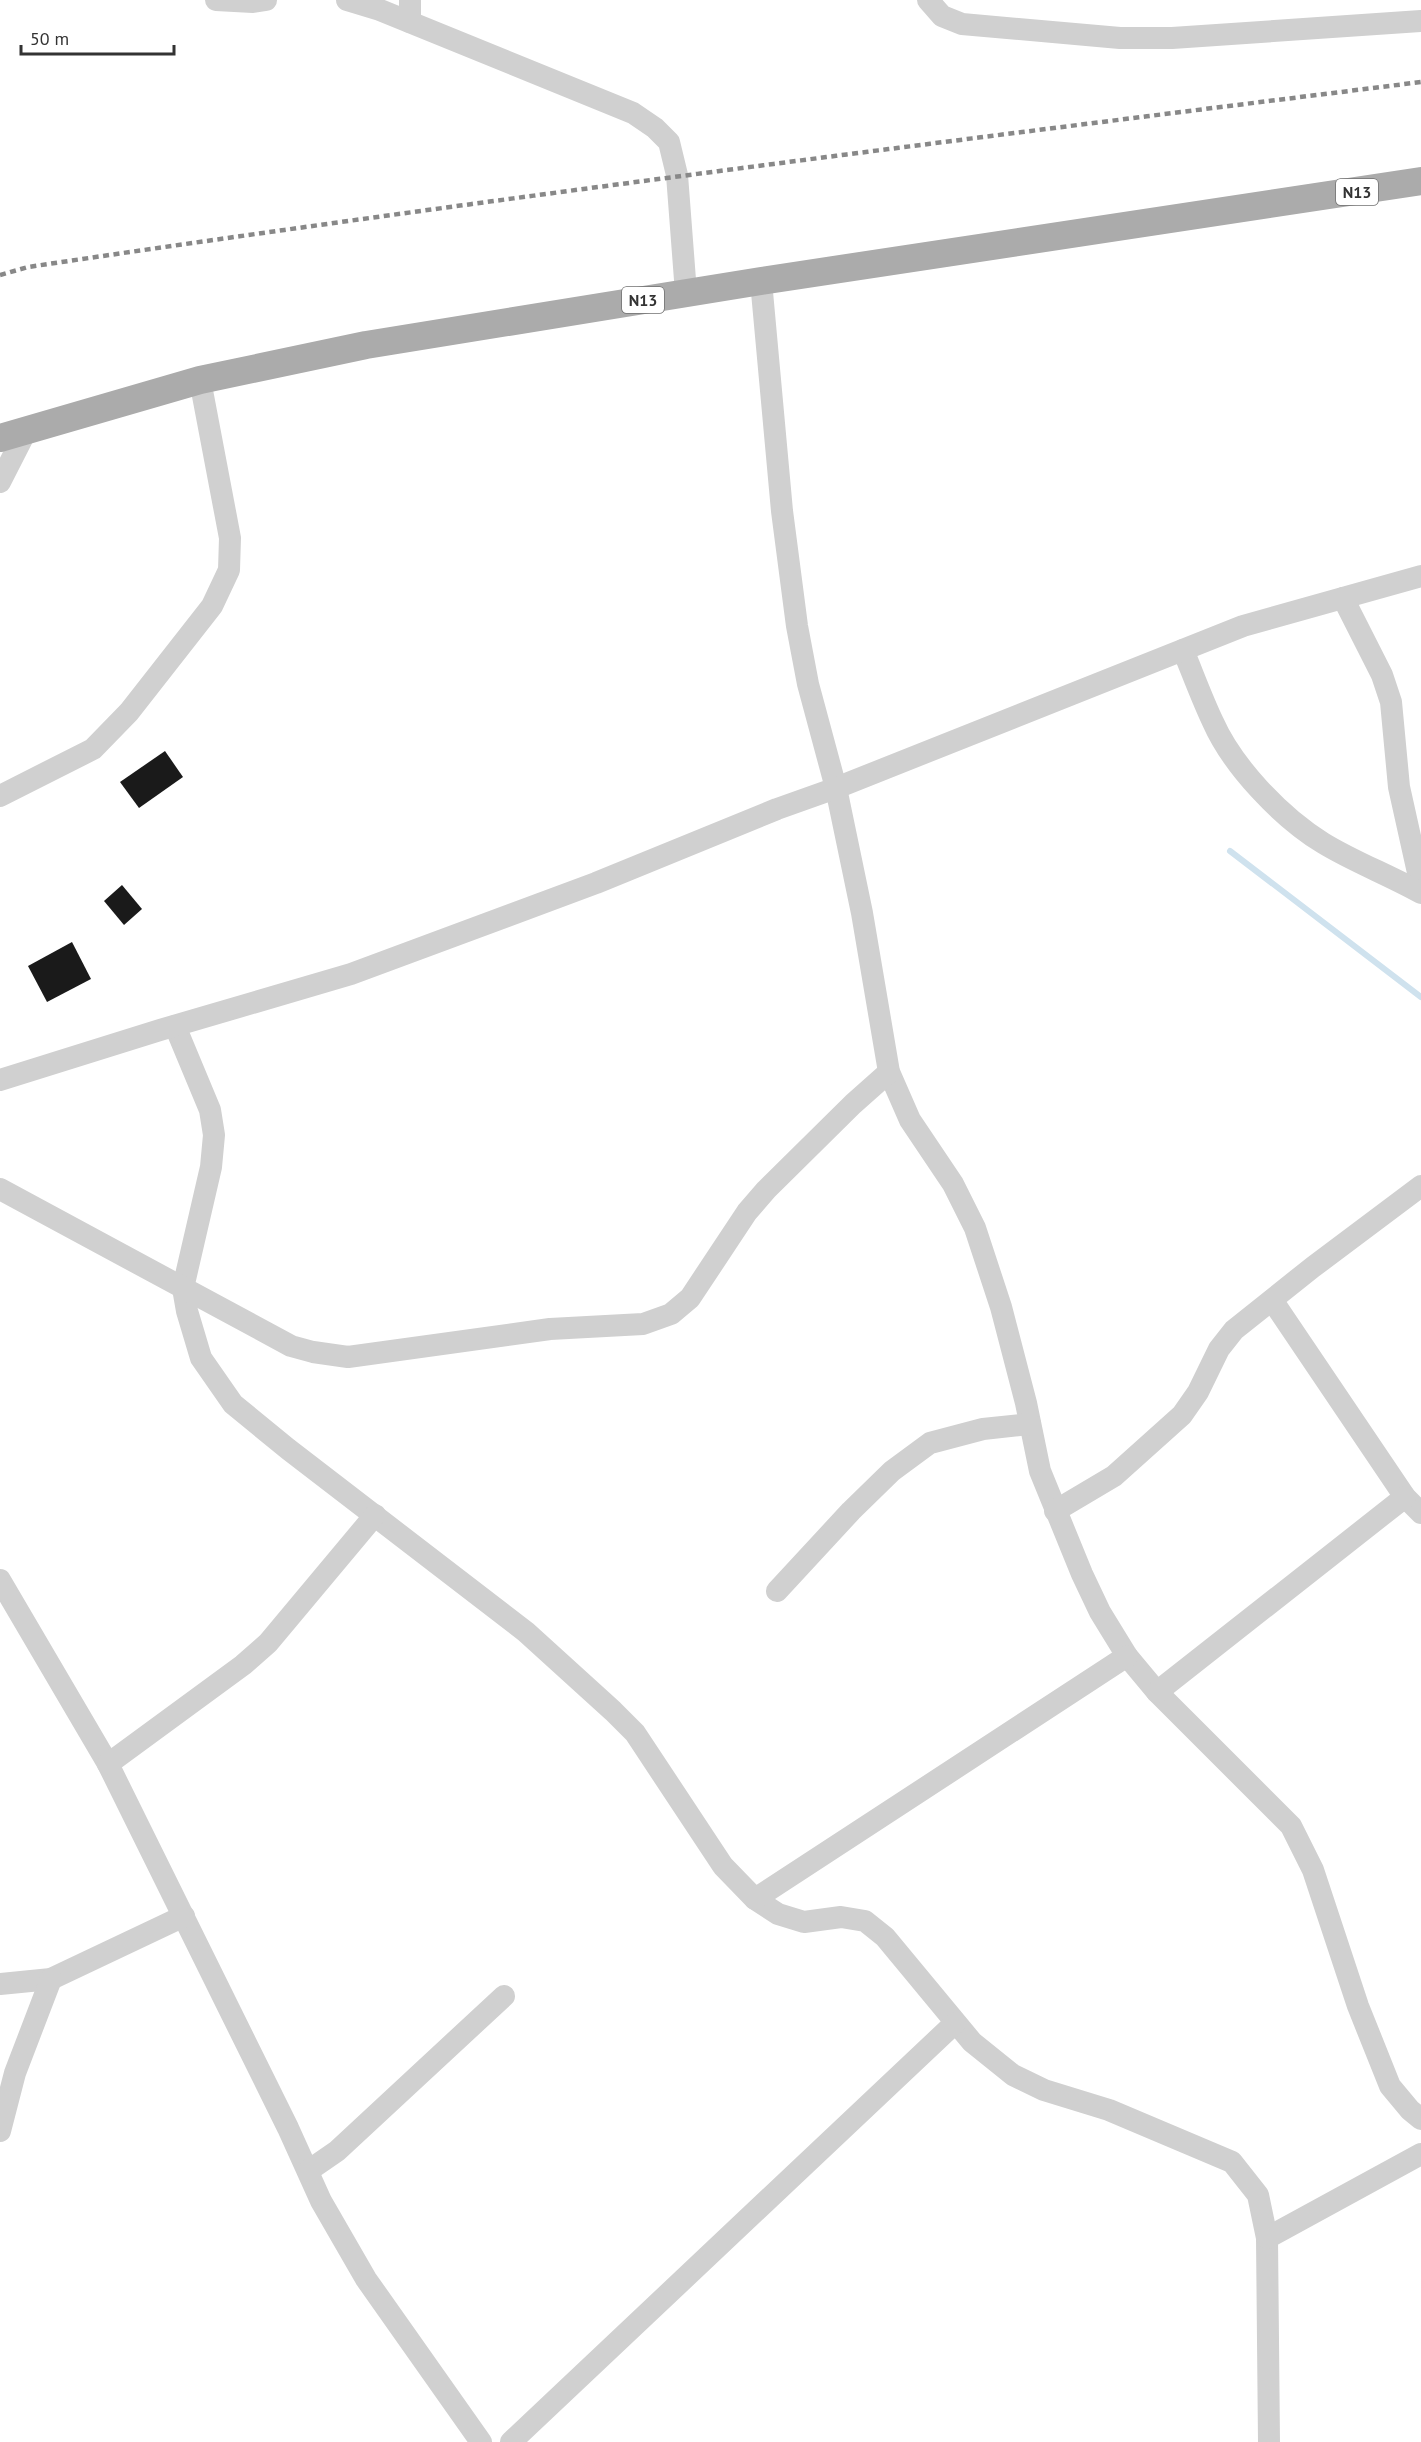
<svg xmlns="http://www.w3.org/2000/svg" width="1421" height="2442" font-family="'PT Sans',sans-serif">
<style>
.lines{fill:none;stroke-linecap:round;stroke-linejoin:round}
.stream{stroke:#cfe2ee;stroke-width:6}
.building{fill:#1a1a1a}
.minor{stroke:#d0d0d0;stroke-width:22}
.major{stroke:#ababab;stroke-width:28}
.rail{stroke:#888;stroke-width:4.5;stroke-dasharray:6 4.5;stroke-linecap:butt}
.labels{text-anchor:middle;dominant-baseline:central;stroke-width:6;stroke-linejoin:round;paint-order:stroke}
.shield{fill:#fff;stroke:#707070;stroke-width:1.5}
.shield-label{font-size:16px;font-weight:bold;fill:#333}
</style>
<rect width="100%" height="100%" fill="#fff"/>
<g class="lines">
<polyline class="stream" points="1230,851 1421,997"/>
</g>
<g class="building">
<polygon points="165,751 183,777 139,808 120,782"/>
<polygon points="122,885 142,909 124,925 104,901"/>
<polygon points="72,942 91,979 47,1002 28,966"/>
</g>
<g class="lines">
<g class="minor">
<polyline points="216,0 253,2 266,0"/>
<polyline points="347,0 380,10 633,113 655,128 669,142 677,175 686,293"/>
<polyline points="410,0 410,22"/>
<polyline points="928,0 942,16 962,24 1120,38 1172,38 1421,21"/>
<polyline points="761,281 782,511 797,626 808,684 836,788 862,913 889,1072 910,1120 953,1184 975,1228 1001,1307 1026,1403 1040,1471 1082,1574 1100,1612 1127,1656 1157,1692 1291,1826 1313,1870 1358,2006 1390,2086 1410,2110 1421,2119"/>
<polyline points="0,482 26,431"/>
<polyline points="1343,598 1382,675 1391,702 1399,787 1421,886"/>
<path d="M1183,650C1193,674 1202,699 1213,722C1233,767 1281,817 1323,843C1354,862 1389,875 1421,893"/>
<polyline points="0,796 93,749 129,712 212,606 229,570 230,538 200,380"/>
<polyline points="175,1026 210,1110 214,1135 211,1167 183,1288 187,1311 201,1358 233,1404 288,1449 526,1632 613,1711 635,1733 723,1866 755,1899 778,1914 804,1922 841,1917 865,1921 885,1937 972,2042 1013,2075 1044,2090 1109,2110 1232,2162 1258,2195 1267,2238 1269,2442"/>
<polyline points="0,1080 160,1030 351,974 596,883 777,809 836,788 1243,626 1421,576"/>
<polyline points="0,1189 291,1346 313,1352 348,1357 550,1329 643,1324 671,1314 690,1298 747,1212 766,1190 853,1104 889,1072"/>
<polyline points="1272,1300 1405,1497 1421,1513"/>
<polyline points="1055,1511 1114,1476 1182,1415 1198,1392 1219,1349 1234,1330 1313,1267 1421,1186"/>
<polyline points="0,1580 108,1764 288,2128 321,2201 366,2279 481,2442"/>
<polyline points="777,1591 851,1511 892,1471 930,1443 983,1429 1030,1424"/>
<polyline points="1157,1692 1405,1497"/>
<polyline points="108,1764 243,1665 268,1643 375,1515"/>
<polyline points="755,1899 1127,1656"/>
<polyline points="0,1984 51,1979 184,1916"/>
<polyline points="0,2131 15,2073 51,1979"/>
<polyline points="308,2171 337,2151 504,1996"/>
<polyline points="1267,2238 1421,2154"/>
<polyline points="511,2442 955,2023"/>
</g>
<polyline class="major" points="0,438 200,380 366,345 761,281 1421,181"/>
<path class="rail" d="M0,275L28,267C492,198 956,140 1421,82"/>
</g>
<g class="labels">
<g class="shield">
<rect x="1336" y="179" width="42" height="26" rx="4.5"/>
<rect x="622" y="287" width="42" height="26" rx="4.5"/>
</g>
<g class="shield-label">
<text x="1357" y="192">N13</text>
<text x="643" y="300">N13</text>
</g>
</g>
<path d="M21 45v9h153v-9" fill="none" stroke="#333333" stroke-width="3"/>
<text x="30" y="45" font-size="18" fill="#333333" stroke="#ffffff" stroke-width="4.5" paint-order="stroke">50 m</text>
</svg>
